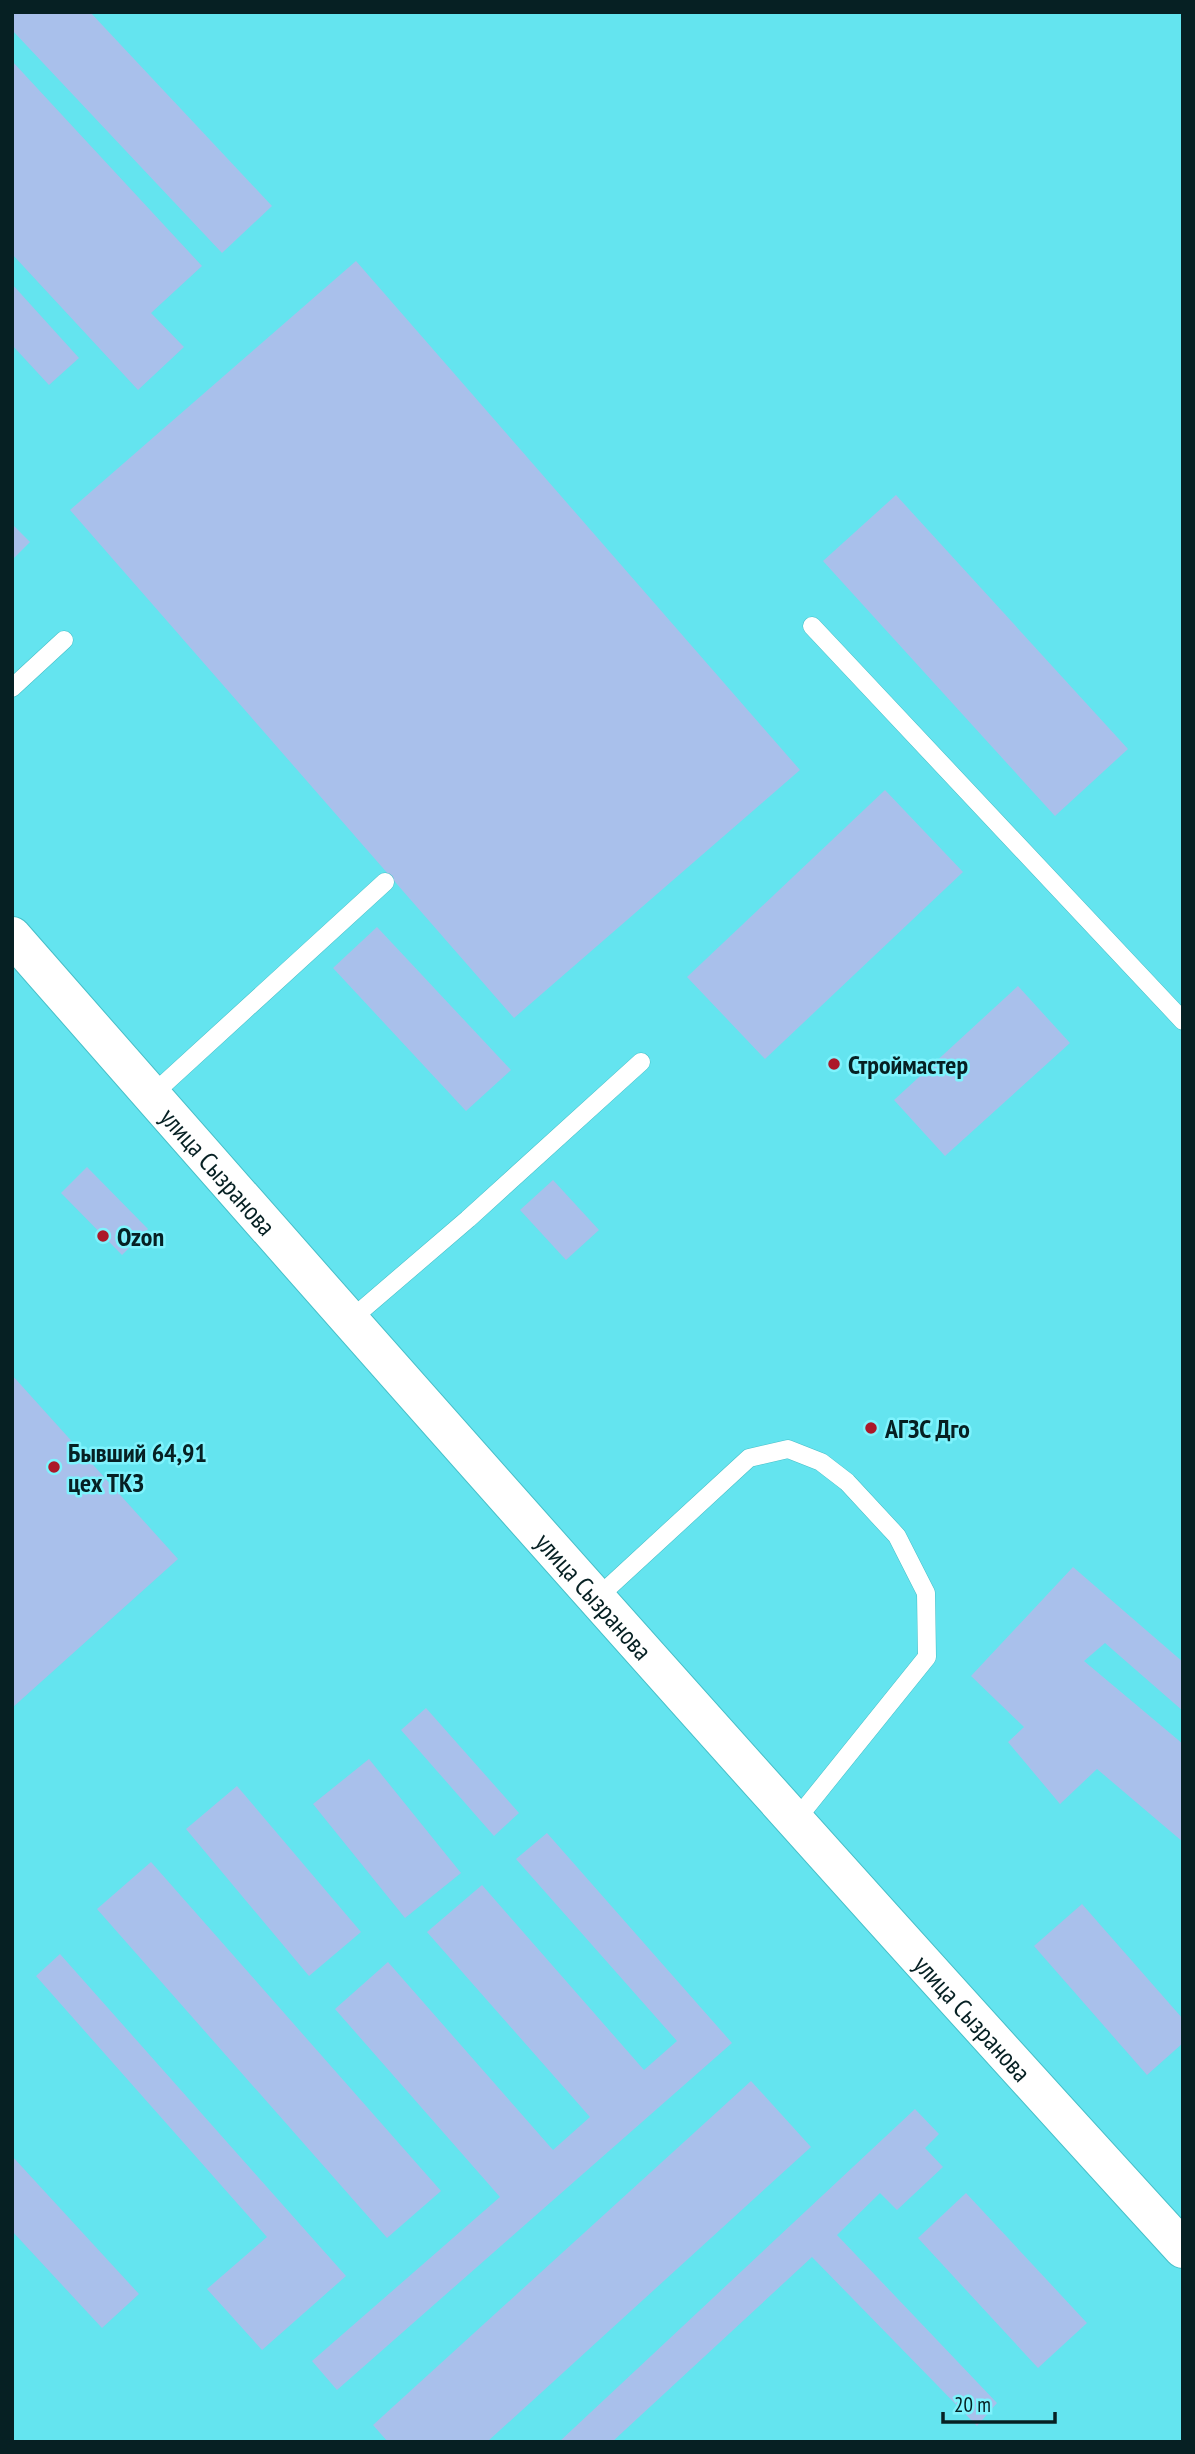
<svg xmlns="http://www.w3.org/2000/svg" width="1195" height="2454" font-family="'PT Sans Narrow',sans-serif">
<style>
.built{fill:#64e4ef}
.building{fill:#a9c0eb}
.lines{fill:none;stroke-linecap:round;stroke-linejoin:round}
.lane-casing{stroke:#46bfc8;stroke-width:19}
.secondary-casing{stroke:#46bfc8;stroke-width:40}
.lane{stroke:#fff;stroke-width:18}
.secondary{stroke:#fff;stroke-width:38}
.poi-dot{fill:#ac1829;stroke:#7ff3fd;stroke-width:2.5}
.labels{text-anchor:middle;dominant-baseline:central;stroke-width:5;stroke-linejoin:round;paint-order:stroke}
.poi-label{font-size:26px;font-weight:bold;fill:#062023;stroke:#7ff3fd;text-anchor:start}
.street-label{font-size:26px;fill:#062023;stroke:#7ff3fd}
</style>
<rect width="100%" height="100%" fill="#7ff3fd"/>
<rect class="built" x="12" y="12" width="1171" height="2430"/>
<g class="building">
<polygon points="12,12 90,12 272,206 222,253 12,30"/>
<polygon points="12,61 202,266 151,313 184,347 138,390 12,254"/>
<polygon points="356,261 800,770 514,1018 70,510"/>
<polygon points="12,284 79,358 49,385 12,345"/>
<polygon points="896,495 1128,749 1055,816 823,561"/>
<polygon points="12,524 30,542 12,560"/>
<polygon points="885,790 963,872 765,1059 687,977"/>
<polygon points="377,927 511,1070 466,1111 333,968"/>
<polygon points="1018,986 1070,1043 945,1156 894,1100"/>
<polygon points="87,1167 148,1229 122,1255 61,1193"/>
<polygon points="553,1180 599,1230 566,1260 520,1210"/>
<polygon points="12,1375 178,1559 12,1708"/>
<polygon points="1073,1567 1183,1662 1183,1711 1105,1643 1084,1661 1183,1744 1183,1842 1097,1769 1060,1804 1008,1742 1024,1727 971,1676"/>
<polygon points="426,1708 519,1813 494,1836 401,1730"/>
<polygon points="369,1759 461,1873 405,1918 313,1804"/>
<polygon points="237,1786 361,1932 309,1976 186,1829"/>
<polygon points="547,1833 732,2043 337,2390 312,2361 500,2197 335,2009 388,1962 553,2150 590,2117 427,1932 482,1885 644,2070 677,2041 516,1859"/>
<polygon points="151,1862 441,2191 387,2238 97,1909"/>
<polygon points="1082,1904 1183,2019 1183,2043 1147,2075 1034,1946"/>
<polygon points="60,1954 346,2276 262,2350 207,2289 267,2237 36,1976"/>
<polygon points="751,2081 811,2147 487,2442 388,2442 373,2425"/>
<polygon points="915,2109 939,2134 925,2148 943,2167 897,2210 880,2193 837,2235 997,2403 977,2426 812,2257 612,2442 559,2442"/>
<polygon points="12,2156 139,2294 102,2328 12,2231"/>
<polygon points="966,2193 1087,2323 1038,2368 918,2238"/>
</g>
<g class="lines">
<defs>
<g id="lane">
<polyline points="812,626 1183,1021"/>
<polyline points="12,688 64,640"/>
<polyline points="152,1095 385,882"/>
<polyline points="349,1321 468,1219 641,1062"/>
<polyline points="597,1598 749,1458 788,1449 821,1462 847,1482 897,1536 926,1593 927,1657 795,1821"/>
</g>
<g id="secondary">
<path id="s1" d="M12,936C398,1377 787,1816 1183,2249"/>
</g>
</defs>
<use href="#lane" class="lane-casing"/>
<use href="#secondary" class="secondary-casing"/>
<use href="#lane" class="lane"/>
<use href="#secondary" class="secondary"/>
</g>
<g class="poi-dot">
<circle cx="834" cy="1064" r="7"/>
<circle cx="103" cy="1236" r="7"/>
<circle cx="871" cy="1428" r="7"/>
<circle cx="54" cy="1467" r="7"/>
</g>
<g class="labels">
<g class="poi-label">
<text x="848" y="1064">Строймастер</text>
<text x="117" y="1236">Ozon</text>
<text x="885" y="1428">АГЗС Дго</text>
<text x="68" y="1452">Бывший 64,91<tspan x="68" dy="30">цех ТКЗ</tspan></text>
</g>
<g class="street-label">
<text stroke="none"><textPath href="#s1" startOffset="313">улица Сызранова</textPath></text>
<text stroke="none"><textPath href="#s1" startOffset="880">улица Сызранова</textPath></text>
<text stroke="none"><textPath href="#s1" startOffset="1447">улица Сызранова</textPath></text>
</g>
</g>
<rect width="1195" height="2454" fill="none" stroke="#062023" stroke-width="28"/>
<path d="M943 2412v10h112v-10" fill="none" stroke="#062023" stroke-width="3.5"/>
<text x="954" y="2412" font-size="21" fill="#062023" stroke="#7ff3fd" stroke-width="5" paint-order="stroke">20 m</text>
</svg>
